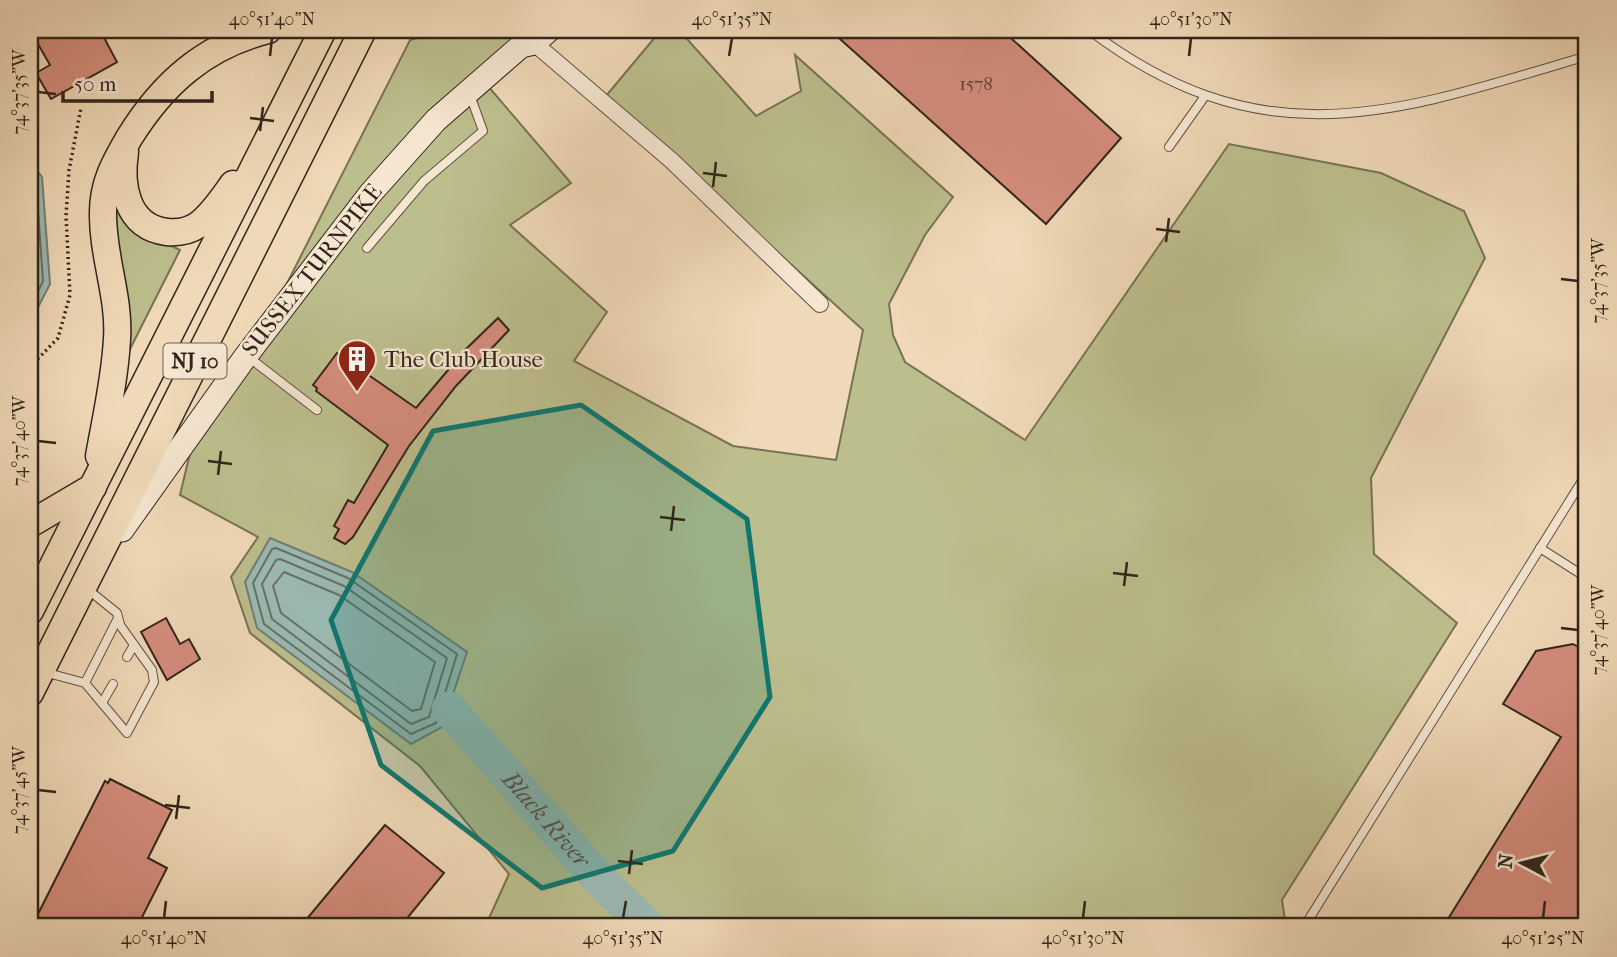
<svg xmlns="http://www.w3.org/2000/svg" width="1617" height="957" font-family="'IM FELL French Canon',serif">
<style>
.green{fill:#bdbe8d;stroke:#777254;stroke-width:2}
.water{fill:#9bb9b3;stroke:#717e76;stroke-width:2}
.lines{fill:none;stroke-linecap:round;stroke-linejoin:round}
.shore{stroke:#666f67;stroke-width:2}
.river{stroke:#9bb9b3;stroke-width:35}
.building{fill:#d58d7d;stroke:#31251b;stroke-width:2}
.service-casing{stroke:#615242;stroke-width:10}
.minor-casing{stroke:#615242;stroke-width:18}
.secondary-casing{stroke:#31251b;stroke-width:25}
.trunk-casing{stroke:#31251b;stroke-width:29}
.path{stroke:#31251b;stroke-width:3.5;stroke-dasharray:2 3.5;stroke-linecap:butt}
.service{stroke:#f5e6d1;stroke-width:8}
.minor{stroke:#f5e6d1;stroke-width:16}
.secondary{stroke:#f5e6d1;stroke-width:23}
.trunk{stroke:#f0d9b8;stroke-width:26}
.marked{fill:#0f766e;fill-opacity:0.2;stroke:#0f766e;stroke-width:5;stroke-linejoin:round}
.ticks{fill:none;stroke:#31251b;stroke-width:2.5}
.labels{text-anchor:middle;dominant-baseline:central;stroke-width:5;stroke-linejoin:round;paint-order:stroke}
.number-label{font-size:19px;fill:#5a3f34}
.shield{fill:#f5e6d1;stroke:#6c5f52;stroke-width:2}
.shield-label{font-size:21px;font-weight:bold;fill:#31251b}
.street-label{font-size:23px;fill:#31251b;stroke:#f5e6d1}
.poi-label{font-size:23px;fill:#31251b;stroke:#f5e6d1;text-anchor:start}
.water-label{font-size:24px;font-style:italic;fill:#515149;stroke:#f5e6d1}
.neatline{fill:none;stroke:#31251b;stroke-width:2.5}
.ticks-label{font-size:18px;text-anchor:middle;fill:#31251b}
</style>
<rect width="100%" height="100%" fill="#f0d9b8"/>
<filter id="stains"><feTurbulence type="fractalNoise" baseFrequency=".00286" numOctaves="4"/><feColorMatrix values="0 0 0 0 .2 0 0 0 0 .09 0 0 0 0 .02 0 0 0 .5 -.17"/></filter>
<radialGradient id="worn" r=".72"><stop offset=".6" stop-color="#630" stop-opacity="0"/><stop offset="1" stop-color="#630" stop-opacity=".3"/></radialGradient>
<g class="green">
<polygon points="451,30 537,30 481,78 571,183 510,225 607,312 574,361 733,446 836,460 863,330 606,96 661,30 679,30 756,116 801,91 795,55 953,197 925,235 889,304 893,335 905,362 1025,440 1229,144 1381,173 1464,211 1485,258 1371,478 1374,554 1457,623 1282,900 1286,927 485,927 509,874 420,766 250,633 231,577 258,537 180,495 190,453 271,315 410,40"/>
<path d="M115,205C135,246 149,234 180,250L127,355Z"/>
</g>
<g class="water">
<polygon points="30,161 42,177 50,284 30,323"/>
<polygon points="270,538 352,572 467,652 442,727 411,744 257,628 245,582"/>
</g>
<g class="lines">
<g class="shore">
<polyline points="30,173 36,181 43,281 30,308"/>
<polyline points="30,207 34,279 30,289"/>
<polygon points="276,548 348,578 457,654 436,723 411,734 264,624 253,583 272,549"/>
<polygon points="280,559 344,586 447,658 429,717 411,724 272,619 262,584 276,560"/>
<polygon points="284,572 339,595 435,662 421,709 412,711 281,613 273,586"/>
</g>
<path class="river" id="s1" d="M449,709L597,877L648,927"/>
</g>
<g class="building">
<polygon points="30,30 100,30 117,62 51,99 36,73 50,65"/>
<polygon points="830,30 1002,30 1121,138 1046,224"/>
<polygon points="498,318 509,330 456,386 409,446 353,537 345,544 334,538 339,529 334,526 348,500 354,503 388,445 316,391 317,388 313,385 337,353 416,408 465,350"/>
<polygon points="166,618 180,644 189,639 200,659 167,680 141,632"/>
<polygon points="1573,644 1587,652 1587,927 1443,927 1561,737 1503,704 1536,651"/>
<polygon points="110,779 172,810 148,858 167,868 137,927 45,927 37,923 36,918 105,781 108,783"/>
<polygon points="385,825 444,873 400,927 300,927"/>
</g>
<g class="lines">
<defs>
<g id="service">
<path d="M1089,30C1264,163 1398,112 1587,56"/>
<polyline points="1169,147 1205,96"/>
<polyline points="367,248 424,181 483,131 470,95"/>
<polyline points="247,356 317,410"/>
<polyline points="1540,548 1587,578"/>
<polyline points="127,657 134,645"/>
<polyline points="44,672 85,683 127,733 154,682 152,670 120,625 117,613 86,588"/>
<polyline points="85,683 118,618"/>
<polyline points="102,703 113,684"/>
<polyline points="1304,927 1587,473"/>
</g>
<polyline id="minor" points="534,43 672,161 820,304"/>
<polyline id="secondary" points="122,530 246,356 370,194 436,120 521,46 534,43 549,30"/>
<g id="trunk">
<path d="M125,152C120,185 126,227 167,232C177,233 189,231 198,225C212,215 223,198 233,184"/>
<path d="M99,456C106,417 115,378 117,339C120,297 102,255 103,212C103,183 115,162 129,138C163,83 205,46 268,30"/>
<polyline points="30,524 93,487"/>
<polyline points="30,611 323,30"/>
<polyline points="30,693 363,30"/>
</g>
</defs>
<use href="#service" class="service-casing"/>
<use href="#minor" class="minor-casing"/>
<use href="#secondary" class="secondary-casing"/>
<use href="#trunk" class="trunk-casing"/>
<polyline class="path" points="30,367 58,338 70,295 66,216 69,170 81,108"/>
<use href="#service" class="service"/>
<use href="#minor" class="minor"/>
<use href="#secondary" class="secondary"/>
<use href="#trunk" class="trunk"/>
</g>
<path class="marked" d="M581,405L747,519L770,697L673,851L542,888L381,765L331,620L433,431Z"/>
<path class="ticks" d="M270,56L272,38M729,56L732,38M1189,56L1191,38M38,92L56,94M250,118L274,121M260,131L263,107M703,173L727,176M713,187L716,162M1156,229L1180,232M1166,242L1169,218M1561,279L1578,281M38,441L56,443M208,461L232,464M218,475L221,451M660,517L685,520M671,531L674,506M1113,573L1138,576M1124,586L1127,562M1561,628L1578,630M38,790L56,792M165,805L190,808M176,819L179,795M618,861L643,864M629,874L632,850M164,918L166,901M623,918L626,901M1083,918L1085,901M1543,918L1545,901"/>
<defs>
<symbol id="building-pin" viewBox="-11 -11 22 30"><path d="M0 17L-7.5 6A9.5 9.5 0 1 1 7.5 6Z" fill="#8f2418" stroke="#f5e6d1"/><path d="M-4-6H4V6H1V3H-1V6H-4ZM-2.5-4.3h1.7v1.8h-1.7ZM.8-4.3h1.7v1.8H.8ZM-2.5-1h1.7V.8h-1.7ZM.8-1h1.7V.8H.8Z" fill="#fff"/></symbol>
</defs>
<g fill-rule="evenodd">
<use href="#building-pin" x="335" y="337" width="44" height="60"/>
</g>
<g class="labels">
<g class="number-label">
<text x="976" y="84">1578</text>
</g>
<rect class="shield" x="163.5" y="343.5" width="63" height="35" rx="5"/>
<g class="shield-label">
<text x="195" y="361">NJ 10</text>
</g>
<g class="street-label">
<text transform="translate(312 270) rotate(-52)">SUSSEX TURNPIKE</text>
</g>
<g class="poi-label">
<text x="384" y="359">The Club House</text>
</g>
<g class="water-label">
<text stroke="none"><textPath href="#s1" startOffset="147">Black River</textPath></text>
</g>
</g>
<rect width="1617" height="957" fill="none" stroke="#f0d9b8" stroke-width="77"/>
<g transform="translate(1522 863) rotate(277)" stroke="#f5e6d1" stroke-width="5" paint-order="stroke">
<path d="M0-5L12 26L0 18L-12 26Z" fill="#31251b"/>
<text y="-10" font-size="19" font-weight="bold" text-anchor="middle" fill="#31251b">N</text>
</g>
<path d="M63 91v10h149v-10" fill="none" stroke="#31251b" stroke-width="3.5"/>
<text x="74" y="91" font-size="21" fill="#31251b" stroke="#f5e6d1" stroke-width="5" paint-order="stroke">50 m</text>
<rect x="38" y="38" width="1540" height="880" class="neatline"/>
<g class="ticks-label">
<text x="272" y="25">40°51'40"N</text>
<text x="732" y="25">40°51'35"N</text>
<text x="1191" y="25">40°51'30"N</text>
<text transform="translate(19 92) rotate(-90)" y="6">74°37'35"W</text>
<text transform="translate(1598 281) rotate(-90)" y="6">74°37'35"W</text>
<text transform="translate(19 441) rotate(-90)" y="6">74°37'40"W</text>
<text transform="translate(1598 630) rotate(-90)" y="6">74°37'40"W</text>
<text transform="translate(19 790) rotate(-90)" y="6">74°37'45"W</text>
<text x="164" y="944">40°51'40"N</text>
<text x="623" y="944">40°51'35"N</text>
<text x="1083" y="944">40°51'30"N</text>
<text x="1543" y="944">40°51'25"N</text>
</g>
<rect width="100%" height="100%" filter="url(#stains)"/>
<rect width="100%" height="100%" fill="url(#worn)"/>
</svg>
